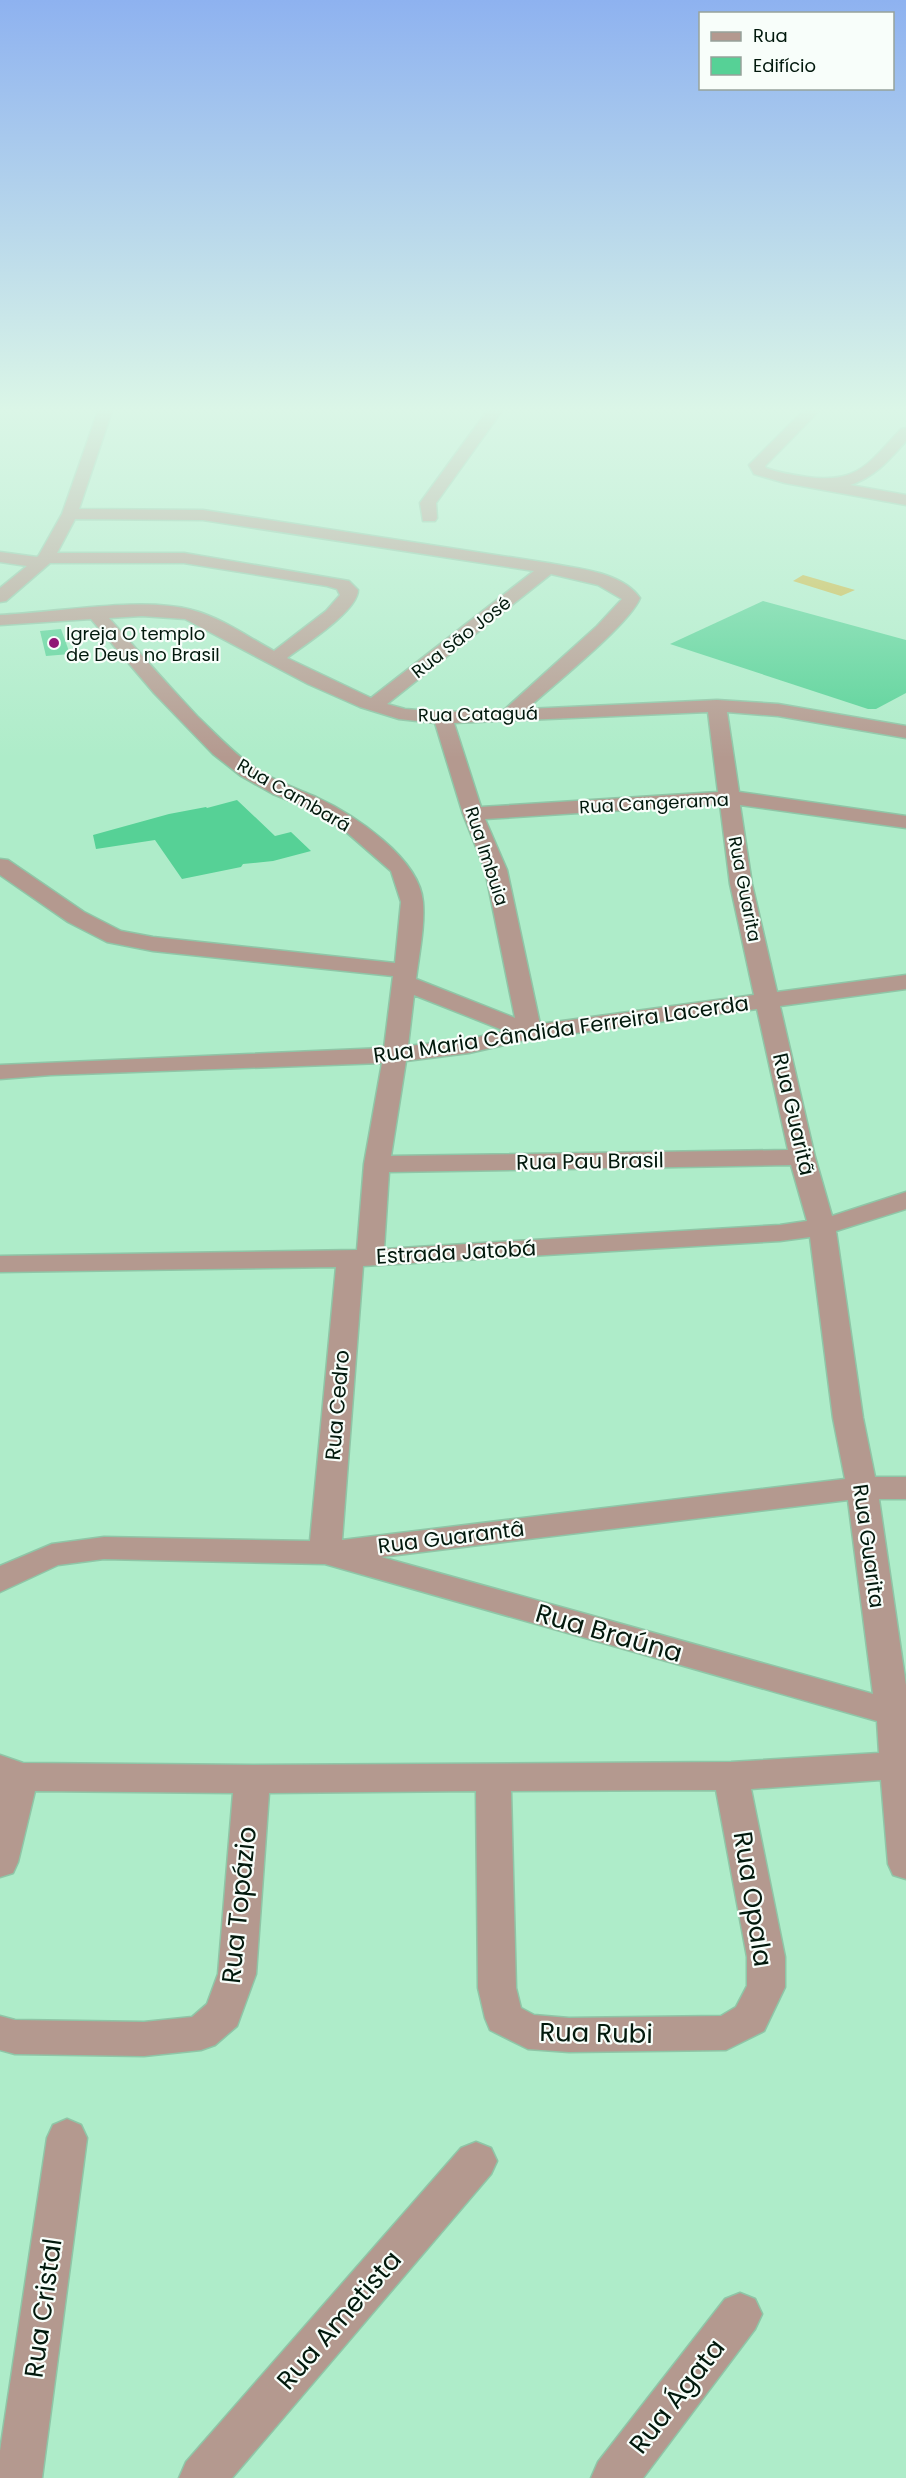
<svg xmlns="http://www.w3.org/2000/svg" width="906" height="2478" font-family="Poppins,sans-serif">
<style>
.green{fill:#c9b642}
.building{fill:#56d196}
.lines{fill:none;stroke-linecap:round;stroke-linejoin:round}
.minor-casing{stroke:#8fc6a7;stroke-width:3}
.minor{fill:#b4998f;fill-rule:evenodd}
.poi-dot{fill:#901775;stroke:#f8fefa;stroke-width:2}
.labels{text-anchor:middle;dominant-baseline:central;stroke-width:4.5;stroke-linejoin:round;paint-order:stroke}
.far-poi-label{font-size:18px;fill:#02190d;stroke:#f8fefa;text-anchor:start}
.far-street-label{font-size:18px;fill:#02190d;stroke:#f8fefa}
.street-label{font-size:21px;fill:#02190d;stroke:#f8fefa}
.near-street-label{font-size:26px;fill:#02190d;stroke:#f8fefa}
</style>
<rect width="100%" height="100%" fill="#aeecc9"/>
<polygon class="green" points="803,575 855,590 841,596 793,581"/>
<g class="building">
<polygon points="763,601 906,640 906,693 876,709 868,709 670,644"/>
<polygon points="61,629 70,654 46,656 40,631"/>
<polygon points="237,800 275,836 291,832 311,851 273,861 243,864 241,867 182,879 155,840 96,849 93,835 169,814 206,807 207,808"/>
</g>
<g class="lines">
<defs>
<g id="minor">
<path d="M98,411H112L79,509L203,510L548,563C577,569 621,571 640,598C630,624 551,687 527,709L717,700L778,704L906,726V738L778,716L727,712L739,792L906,816V828L740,805L752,884L777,992L906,975V989L780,1006L815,1157L832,1216L906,1192V1209L836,1231L863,1418L875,1477H906V1499H879L906,1685V1879L893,1875L888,1864L881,1780L751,1789L785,1957V1987L764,2031L726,2050L569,2052L528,2049L490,2030L485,2018L478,1988L476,1791L269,1793L256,1974L237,2026L215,2045L201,2050L144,2056L15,2054L0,2050V2016L15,2020L144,2022L192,2017L207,2004L218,1974L233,1793L35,1791L18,1862L13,1873L0,1877V1755L23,1763L252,1765L731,1762L879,1753L877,1721L325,1564L104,1559L58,1565L0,1592V1566L52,1544L104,1537L310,1541L336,1267L0,1272V1256L357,1250L364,1164L382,1063L51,1075L0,1079V1065L384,1048L393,976L153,951L107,942L68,922L0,875V859L8,860L84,912L121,931L153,937L395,963L401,902L391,871L344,830L303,806L273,794L241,776L213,754L154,693L91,619L0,625V615C55,613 141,596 192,610C220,617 248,637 274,651L326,611L340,595L337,589L327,586L184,563H50L6,601L0,602V588L27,566L0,562V552L37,557L39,555L62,514ZM75,519L203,520L534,571L371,698L287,658C304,645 358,611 358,590L349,581L184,553H57ZM551,574L598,585L622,599L597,626L504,710L443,712L405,709L387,704ZM142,616L185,619L308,684L360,707L399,719L435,723L463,814L485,870L515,1018L416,979C419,954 425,927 423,902C420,858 353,814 316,797C295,788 274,781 255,768C233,753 216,734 197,716C167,684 138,651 109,618ZM708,712L718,792L481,807L454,723ZM720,804L730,884L754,995L540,1024L507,870L485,819ZM414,995L505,1031L469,1039L408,1046ZM757,1009L788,1150L391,1156L406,1061L469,1053L530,1039ZM791,1165L807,1221L780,1225L384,1249L389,1172ZM810,1237L833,1418L845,1479L342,1540L363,1266L780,1241ZM848,1500L873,1694L381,1557ZM716,1790L747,1957V1986L736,2007L721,2016L569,2018L534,2015L521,2008L516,1988L511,1791Z"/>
<polygon points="487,411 502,411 436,503 437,518 435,521 423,521 420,503"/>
<path d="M803,411H819L765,466L766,468C779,473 793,475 807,477C858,484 869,463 901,429L906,428V441C889,460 875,477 850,485L906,495V505L785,483L754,474L749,465Z"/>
<polygon points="67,2119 81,2125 87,2138 42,2478 0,2478 0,2451 47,2138 53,2125"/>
<polygon points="476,2142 491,2148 497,2161 491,2174 232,2478 179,2478 186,2462 461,2148"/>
<polygon points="740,2293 755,2299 762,2314 755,2329 643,2478 591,2478 598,2462 725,2299"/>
</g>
</defs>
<use href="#minor" class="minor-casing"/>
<use href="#minor" class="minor"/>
</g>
<linearGradient id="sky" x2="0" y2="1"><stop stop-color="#8eb2f0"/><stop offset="0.54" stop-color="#dbf6e7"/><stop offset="1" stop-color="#dbf6e7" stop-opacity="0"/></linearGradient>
<rect width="906" height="758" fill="url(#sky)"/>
<circle class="poi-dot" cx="54" cy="643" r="6"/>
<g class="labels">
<g class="far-poi-label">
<text x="66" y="633">Igreja O templo<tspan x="66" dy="21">de Deus no Brasil</tspan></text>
</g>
<g class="far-street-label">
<text transform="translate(461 637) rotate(-38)">Rua São José</text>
<text transform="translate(478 714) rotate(-1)">Rua Cataguá</text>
<text transform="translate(294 795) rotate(30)">Rua Cambará</text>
<text transform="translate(654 803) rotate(-3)">Rua Cangerama</text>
<text transform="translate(487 856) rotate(72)">Rua Imbuia</text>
<text transform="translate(745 889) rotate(79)">Rua Guarita</text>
</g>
<g class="street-label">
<text transform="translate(561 1029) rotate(-8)">Rua Maria Cândida Ferreira Lacerda</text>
<text transform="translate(794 1114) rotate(77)">Rua Guaritã</text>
<text transform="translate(590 1161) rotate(-1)">Rua Pau Brasil</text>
<text transform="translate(456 1252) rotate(-3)">Estrada Jatobá</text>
<text transform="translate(337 1405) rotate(-85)">Rua Cedro</text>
<text transform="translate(451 1537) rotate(-7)">Rua Guarantâ</text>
<text transform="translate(869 1546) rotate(82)">Rua Guarita</text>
</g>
<g class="near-street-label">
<text transform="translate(609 1633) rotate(16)">Rua Braúna</text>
<text transform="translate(753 1899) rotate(81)">Rua Opala</text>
<text transform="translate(239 1905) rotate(-84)">Rua Topázio</text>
<text transform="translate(596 2033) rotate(1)">Rua Rubi</text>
<text transform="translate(43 2308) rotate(-82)">Rua Cristal</text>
<text transform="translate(339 2320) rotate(-49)">Rua Ametista</text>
<text transform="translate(677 2396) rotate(-52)">Rua Ágata</text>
</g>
</g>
<rect x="699" y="12" width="195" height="78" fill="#f8fefa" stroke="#96a29b" stroke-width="1.5"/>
<rect x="711" y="32" width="30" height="9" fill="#b4998f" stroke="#96a29b" stroke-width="1.5"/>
<text x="753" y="42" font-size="18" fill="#02190d">Rua</text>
<rect x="711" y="57" width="30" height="18" fill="#56d196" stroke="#96a29b" stroke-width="1.5"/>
<text x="753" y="72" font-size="18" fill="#02190d">Edifício</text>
</svg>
